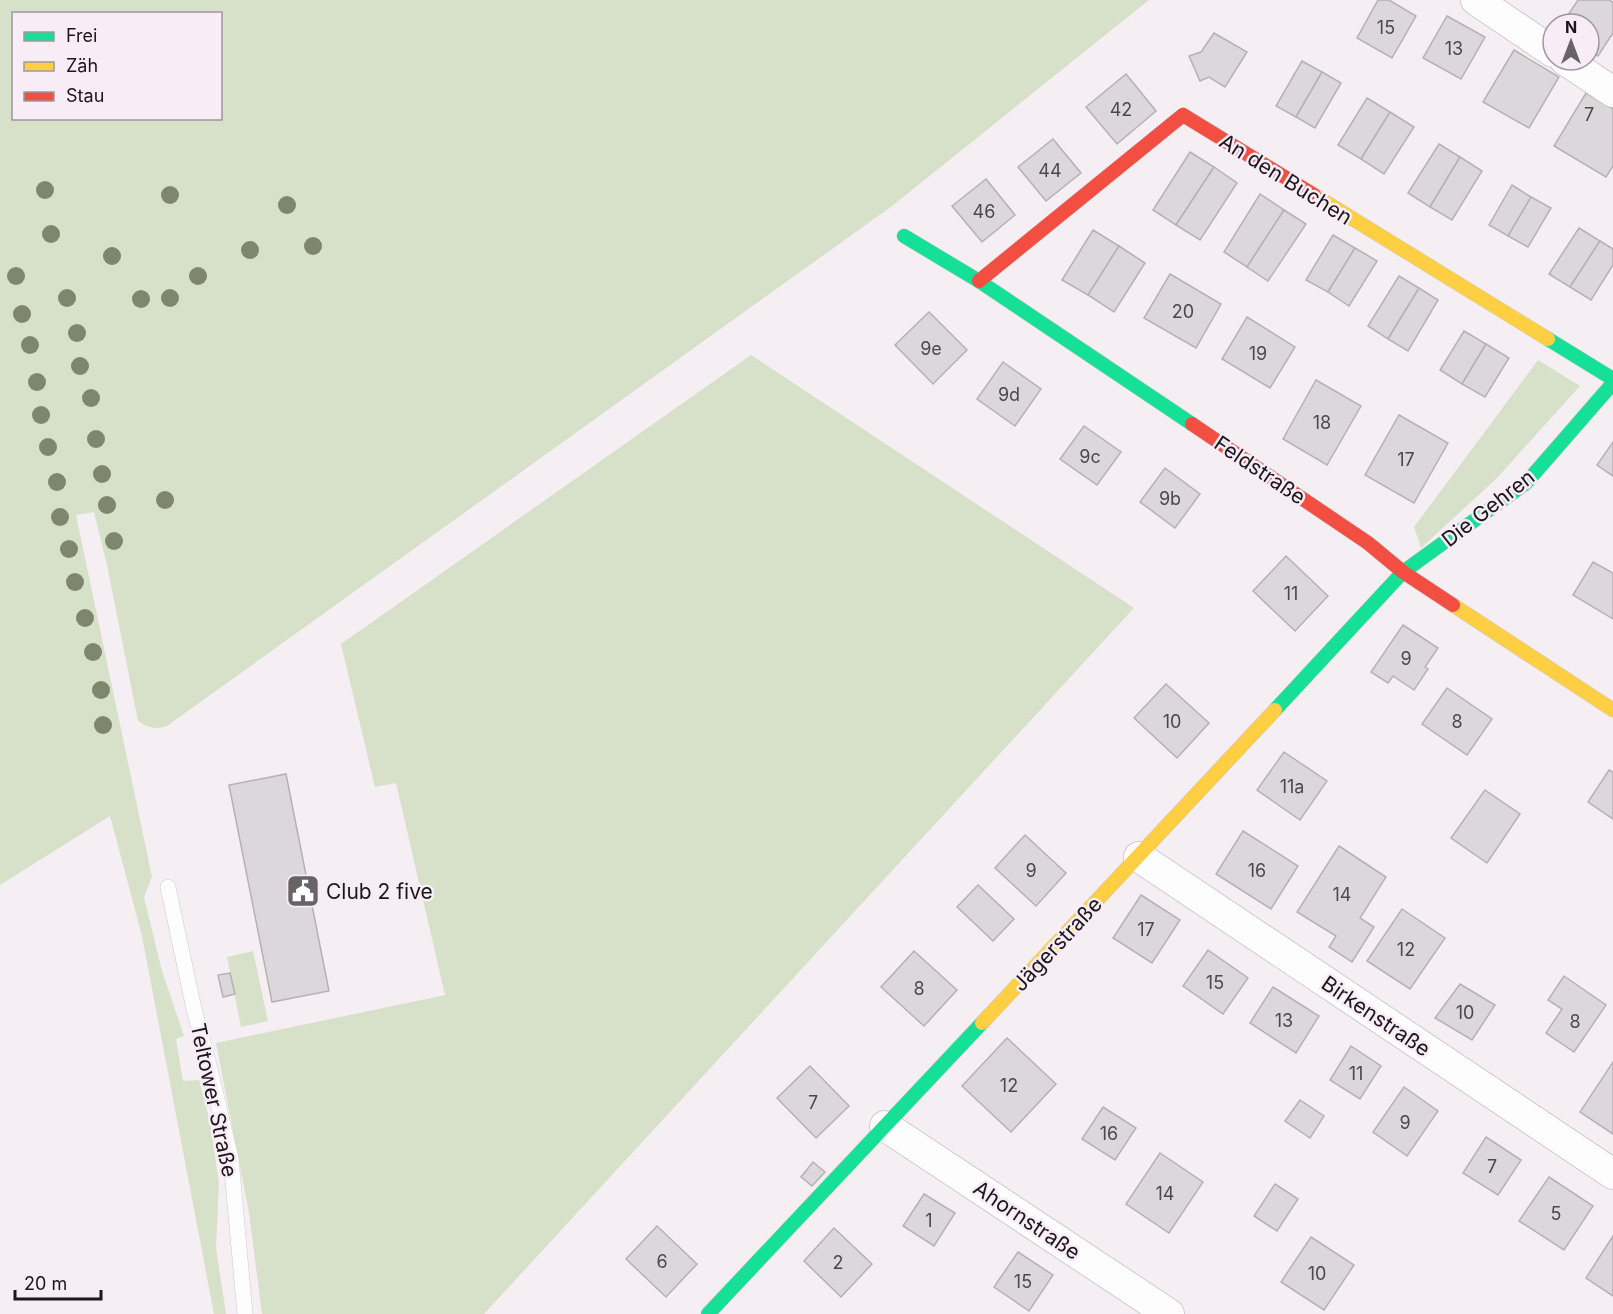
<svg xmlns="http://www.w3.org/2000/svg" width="1613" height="1314" font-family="Inter,sans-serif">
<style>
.green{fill:#d7e1ca;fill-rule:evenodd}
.building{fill:#dcd7db;stroke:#b6b1b5;stroke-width:1.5}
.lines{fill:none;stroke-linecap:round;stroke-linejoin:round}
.lane-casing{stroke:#cfcbce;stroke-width:16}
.street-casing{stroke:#cfcbce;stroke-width:32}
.fast-casing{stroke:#cfcbce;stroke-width:15}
.slow-casing{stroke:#cfcbce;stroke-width:15}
.jam-casing{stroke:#cfcbce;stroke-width:15}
.lane{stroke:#fefdfd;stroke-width:15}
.street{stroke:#fefdfd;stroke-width:30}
.fast{stroke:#16e098;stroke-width:14}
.slow{stroke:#ffcf43;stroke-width:14}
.jam{stroke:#f24e42;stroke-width:14}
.tree{fill:#7e876e}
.labels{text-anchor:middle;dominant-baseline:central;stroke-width:5;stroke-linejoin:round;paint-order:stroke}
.number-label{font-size:18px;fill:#4c484b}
.street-label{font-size:21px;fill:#1b171a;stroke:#f8ecf6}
.poi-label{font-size:21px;fill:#1b171a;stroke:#f8ecf6;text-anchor:start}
</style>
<rect width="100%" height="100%" fill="#f5eff4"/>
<g class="green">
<path d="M0,0H1149L892,206L167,726C156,730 148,728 138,721L107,565L94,512L76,515L152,877L144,897L162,971L184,1036L176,1039L183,1081L199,1080L210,1122L219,1183L216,1248L226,1314H214L142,936L110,816L0,885ZM14,14H220V118H14Z"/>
<polygon points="751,355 1134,608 484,1314 262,1314 249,1213 216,1043 445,995 396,783 375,787 341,644"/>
<polygon points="1538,360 1580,386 1496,479 1421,548 1414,527"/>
<polygon points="253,951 268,1021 241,1027 227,957"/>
</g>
<g class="building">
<polygon points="1378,0 1389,0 1416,16 1392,58 1357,38"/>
<polygon points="1578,0 1609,0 1613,2 1613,33 1598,56 1589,51 1589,24 1562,24"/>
<polygon points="1447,16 1485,37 1461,79 1423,58"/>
<polygon points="1214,33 1247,52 1225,87 1209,77 1200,81 1189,56 1201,52"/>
<polygon points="1514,50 1559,77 1529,128 1483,102"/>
<polygon points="1302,61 1322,72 1296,117 1276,106"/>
<polygon points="1322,72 1341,83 1315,128 1296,117"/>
<polygon points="1126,74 1156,111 1117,144 1086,107"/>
<polygon points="1586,93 1613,109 1613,166 1606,177 1554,146"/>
<polygon points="1367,98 1390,112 1361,159 1338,145"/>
<polygon points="1390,112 1414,127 1384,174 1361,159"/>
<polygon points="1053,139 1081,173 1046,201 1018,167"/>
<polygon points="1439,144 1460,157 1430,207 1408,193"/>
<polygon points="1190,152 1214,167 1176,225 1153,210"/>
<polygon points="1460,157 1482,171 1452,220 1430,207"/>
<polygon points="1214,167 1237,183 1200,240 1176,225"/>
<polygon points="986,179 1015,215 982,242 952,206"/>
<polygon points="1512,185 1531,197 1508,236 1489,225"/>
<polygon points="1260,194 1284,210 1247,267 1224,252"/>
<polygon points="1531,197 1551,208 1528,247 1508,236"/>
<polygon points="1284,210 1306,224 1268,281 1247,267"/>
<polygon points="1579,228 1600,241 1570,287 1549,274"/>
<polygon points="1093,230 1119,246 1088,295 1062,280"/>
<polygon points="1333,235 1355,248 1328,292 1306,280"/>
<polygon points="1600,241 1613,249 1613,265 1591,300 1570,287"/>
<polygon points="1119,246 1145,263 1114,312 1088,295"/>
<polygon points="1355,248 1377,261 1349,306 1328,292"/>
<polygon points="1170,274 1221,304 1196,348 1144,318"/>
<polygon points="1399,276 1419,288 1388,339 1368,326"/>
<polygon points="1419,288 1438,300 1408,351 1388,339"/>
<polygon points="929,312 967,350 933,384 895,345"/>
<polygon points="1247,317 1295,347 1270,388 1222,359"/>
<polygon points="1464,331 1486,344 1462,384 1440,370"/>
<polygon points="1486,344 1509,358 1485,397 1462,384"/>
<polygon points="1003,362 1041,389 1015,426 977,399"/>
<polygon points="1316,380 1361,406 1327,465 1283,439"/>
<polygon points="1399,415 1448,443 1414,503 1365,475"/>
<polygon points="1084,426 1121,452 1097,485 1060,459"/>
<polygon points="1613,442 1613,476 1597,465"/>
<polygon points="1165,468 1200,494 1175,528 1140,502"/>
<polygon points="1286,556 1328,596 1295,631 1253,591"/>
<polygon points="1593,562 1613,573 1613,619 1573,595"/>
<polygon points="1403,625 1438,648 1425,667 1428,669 1414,690 1393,676 1388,683 1371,672"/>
<polygon points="1166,684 1209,723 1177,758 1134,718"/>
<polygon points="1447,688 1492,719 1467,755 1422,724"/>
<polygon points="1284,752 1327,781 1300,820 1257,790"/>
<polygon points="1609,770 1613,772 1613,819 1588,802"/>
<polygon points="286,774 329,991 272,1002 229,785"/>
<polygon points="1485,790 1520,814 1487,863 1451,838"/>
<polygon points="1243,831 1298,866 1271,909 1216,874"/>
<polygon points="1025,835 1066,873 1036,906 995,868"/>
<polygon points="1339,846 1386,877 1360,918 1374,927 1352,962 1329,947 1336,936 1297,912"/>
<polygon points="978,885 1014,919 993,941 957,907"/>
<polygon points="1141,895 1180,920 1152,963 1113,938"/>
<polygon points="1402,909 1445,938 1410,989 1367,961"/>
<polygon points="1208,950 1248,978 1223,1014 1183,986"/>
<polygon points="914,951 957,990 924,1026 881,987"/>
<polygon points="230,973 235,994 223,997 218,975"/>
<polygon points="1564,976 1606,1005 1574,1052 1546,1033 1562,1009 1548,1000"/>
<polygon points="1460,984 1495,1005 1472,1040 1435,1018"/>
<polygon points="1273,987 1319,1016 1296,1053 1250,1023"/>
<polygon points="1007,1038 1056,1084 1011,1132 962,1086"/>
<polygon points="1351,1046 1381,1066 1360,1099 1330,1080"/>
<polygon points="1613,1062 1613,1134 1580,1112"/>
<polygon points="810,1066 849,1106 816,1138 777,1098"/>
<polygon points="1404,1087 1438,1111 1407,1156 1373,1132"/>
<polygon points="1300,1100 1324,1116 1310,1138 1285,1121"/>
<polygon points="1103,1107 1136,1128 1115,1160 1082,1139"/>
<polygon points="1486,1137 1521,1160 1498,1195 1463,1173"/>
<polygon points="1160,1153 1203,1182 1169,1233 1126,1204"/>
<polygon points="813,1162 825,1172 812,1186 801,1177"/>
<polygon points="1549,1177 1593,1206 1564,1250 1519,1221"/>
<polygon points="1275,1184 1298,1199 1277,1231 1254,1216"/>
<polygon points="924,1194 955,1213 934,1246 903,1226"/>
<polygon points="657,1226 697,1264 666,1297 626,1259"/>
<polygon points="834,1228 872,1264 841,1297 804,1261"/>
<polygon points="1613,1236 1613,1296 1586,1278"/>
<polygon points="1311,1237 1354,1265 1324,1310 1281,1282"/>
<polygon points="1018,1252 1053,1275 1029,1311 994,1287"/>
</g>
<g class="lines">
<defs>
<polyline id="lane" points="168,887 194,1009 210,1069 231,1159 245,1314"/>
<g id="street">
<polyline points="1476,0 1553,52"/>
<polyline points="1565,60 1613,92"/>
<polyline points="1139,857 1613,1174"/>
<polyline points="885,1126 1169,1314"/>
</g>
<g id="fast">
<polyline points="904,236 979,281 1192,424"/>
<polyline points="1548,339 1613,379"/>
<polyline points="1275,710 1403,572 1526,483 1613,383"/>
<polyline points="708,1314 982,1023"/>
</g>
<g id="slow">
<polyline points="1314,195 1548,339"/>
<polyline points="1453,605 1613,710"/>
<polyline points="982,1023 1275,710"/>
</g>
<g id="jam">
<polyline points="979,281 1183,115 1314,195"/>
<polyline points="1192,424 1368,543 1403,572 1453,605"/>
</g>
</defs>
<use href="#lane" class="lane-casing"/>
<use href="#street" class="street-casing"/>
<use href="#fast" class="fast-casing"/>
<use href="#slow" class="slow-casing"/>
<use href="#jam" class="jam-casing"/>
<use href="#lane" class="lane"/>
<use href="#street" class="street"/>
<use href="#fast" class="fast"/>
<use href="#slow" class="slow"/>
<use href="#jam" class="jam"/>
</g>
<g class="tree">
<circle cx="45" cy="190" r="9"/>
<circle cx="170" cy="195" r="9"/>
<circle cx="287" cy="205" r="9"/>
<circle cx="51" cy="234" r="9"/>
<circle cx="313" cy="246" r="9"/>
<circle cx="250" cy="250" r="9"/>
<circle cx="112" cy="256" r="9"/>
<circle cx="16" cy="276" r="9"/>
<circle cx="198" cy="276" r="9"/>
<circle cx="67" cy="298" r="9"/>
<circle cx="170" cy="298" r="9"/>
<circle cx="141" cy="299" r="9"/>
<circle cx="22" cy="314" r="9"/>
<circle cx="77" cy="333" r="9"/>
<circle cx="30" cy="345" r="9"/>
<circle cx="80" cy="366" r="9"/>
<circle cx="37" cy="382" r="9"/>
<circle cx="91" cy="398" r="9"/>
<circle cx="41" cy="415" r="9"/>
<circle cx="96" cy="439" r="9"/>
<circle cx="48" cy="447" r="9"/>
<circle cx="102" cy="474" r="9"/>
<circle cx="57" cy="482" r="9"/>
<circle cx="165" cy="500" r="9"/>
<circle cx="107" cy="505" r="9"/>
<circle cx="60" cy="517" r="9"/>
<circle cx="114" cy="541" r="9"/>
<circle cx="69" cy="549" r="9"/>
<circle cx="75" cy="582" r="9"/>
<circle cx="85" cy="618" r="9"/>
<circle cx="93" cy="652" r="9"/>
<circle cx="101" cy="690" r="9"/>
<circle cx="103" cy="725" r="9"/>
</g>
<defs>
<symbol id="civic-square" viewBox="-11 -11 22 22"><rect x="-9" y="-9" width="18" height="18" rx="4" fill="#676366" stroke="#f8ecf6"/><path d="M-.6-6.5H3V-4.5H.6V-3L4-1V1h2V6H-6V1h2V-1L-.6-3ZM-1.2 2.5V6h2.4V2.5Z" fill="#fff"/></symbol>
</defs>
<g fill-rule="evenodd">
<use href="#civic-square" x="284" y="872" width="38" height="38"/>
</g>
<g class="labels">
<g class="number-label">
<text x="1386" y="27">15</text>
<text x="1454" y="48">13</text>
<text x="1121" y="109">42</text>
<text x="1589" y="114">7</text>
<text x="1050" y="170">44</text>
<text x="984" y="211">46</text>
<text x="1183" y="311">20</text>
<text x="931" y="348">9e</text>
<text x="1258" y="353">19</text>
<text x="1009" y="394">9d</text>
<text x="1322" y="422">18</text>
<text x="1090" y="456">9c</text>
<text x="1406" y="459">17</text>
<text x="1170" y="498">9b</text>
<text x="1291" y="593">11</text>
<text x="1406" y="658">9</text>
<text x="1172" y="721">10</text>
<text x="1457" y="721">8</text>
<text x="1292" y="786">11a</text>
<text x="1031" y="870">9</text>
<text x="1257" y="870">16</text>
<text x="1342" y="894">14</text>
<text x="1146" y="929">17</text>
<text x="1406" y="949">12</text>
<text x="1215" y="982">15</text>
<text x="919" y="988">8</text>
<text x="1465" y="1012">10</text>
<text x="1284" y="1020">13</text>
<text x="1575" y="1021">8</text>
<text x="1356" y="1073">11</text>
<text x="1009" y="1085">12</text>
<text x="813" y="1102">7</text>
<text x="1405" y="1122">9</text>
<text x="1109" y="1133">16</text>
<text x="1492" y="1166">7</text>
<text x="1165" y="1193">14</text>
<text x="1556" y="1213">5</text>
<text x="929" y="1220">1</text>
<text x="662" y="1261">6</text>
<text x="838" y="1262">2</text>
<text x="1317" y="1273">10</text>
<text x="1023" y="1281">15</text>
</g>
<g class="street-label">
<text transform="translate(1286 179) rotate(32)">An den Buchen</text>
<text transform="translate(1260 470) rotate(34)">Feldstraße</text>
<text transform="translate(1488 508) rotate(-38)">Die Gehren</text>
<text transform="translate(1057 944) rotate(-47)">Jägerstraße</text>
<text transform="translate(1376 1016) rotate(34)">Birkenstraße</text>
<text transform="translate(214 1100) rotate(78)">Teltower Straße</text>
<text transform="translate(1027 1220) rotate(34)">Ahornstraße</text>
</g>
<g class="poi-label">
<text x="326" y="891">Club 2 five</text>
</g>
</g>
<rect x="12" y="12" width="210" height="108" fill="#f8ecf6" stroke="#a0979e" stroke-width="1.5"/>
<rect x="24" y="32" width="30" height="9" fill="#16e098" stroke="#a0979e" stroke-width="1.5"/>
<text x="66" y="42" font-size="18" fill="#1b171a">Frei</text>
<rect x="24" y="62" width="30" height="9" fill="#ffcf43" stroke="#a0979e" stroke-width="1.5"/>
<text x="66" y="72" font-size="18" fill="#1b171a">Zäh</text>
<rect x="24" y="92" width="30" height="9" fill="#f24e42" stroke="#a0979e" stroke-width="1.5"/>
<text x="66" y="102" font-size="18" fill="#1b171a">Stau</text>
<g transform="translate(1571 42)"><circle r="28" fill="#f8ecf6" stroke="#a0979e" stroke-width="1.5"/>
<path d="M0-4.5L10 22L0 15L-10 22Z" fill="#676366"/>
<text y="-9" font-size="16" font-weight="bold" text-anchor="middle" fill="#1b171a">N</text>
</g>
<path d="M15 1290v9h86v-9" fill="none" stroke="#1b171a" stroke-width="3"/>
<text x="24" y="1290" font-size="18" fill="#1b171a" stroke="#f8ecf6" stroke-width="4.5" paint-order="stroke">20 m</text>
</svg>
